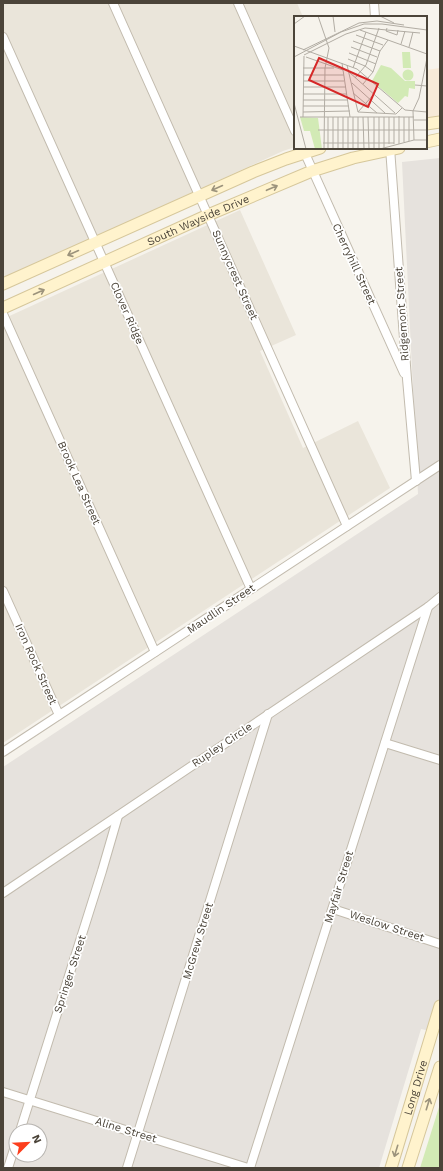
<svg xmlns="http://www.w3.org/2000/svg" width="443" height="1171" font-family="'Work Sans',sans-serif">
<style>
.residential{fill:#eae5da}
.commercial{fill:#f7ead8}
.industrial{fill:#e6e2dd;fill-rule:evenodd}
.green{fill:#d2eab5}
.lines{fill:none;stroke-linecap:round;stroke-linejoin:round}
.minor-casing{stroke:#c2bbae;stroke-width:10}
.secondary-casing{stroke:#d6c79b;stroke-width:13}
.minor{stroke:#fff;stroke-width:8}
.secondary{stroke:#fff3cd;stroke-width:11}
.oneway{stroke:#9c937c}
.labels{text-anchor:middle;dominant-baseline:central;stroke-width:3.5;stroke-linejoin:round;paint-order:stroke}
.street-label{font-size:11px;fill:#4b4439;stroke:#fff}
.inset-road{fill:none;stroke:#b2ada4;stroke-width:1}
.view{fill:#d62828;fill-opacity:0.15;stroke:#d62828;stroke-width:2}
.inset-edge{fill:none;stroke:#4b4439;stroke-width:2}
</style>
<rect width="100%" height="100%" fill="#f6f3ec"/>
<g class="residential">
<polygon points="3,3 297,3 303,17 295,17 295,147 283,151 3,279"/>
<polygon points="240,210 296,335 260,351 303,448 358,421 390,488 3,743 3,319"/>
</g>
<polygon class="commercial" points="440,68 440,117 426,119 426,70"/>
<path class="industrial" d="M440,158V1033L421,1029L379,1168H3V767L418,494L402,162ZM16,1131H40V1155H16Z"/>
<polygon class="green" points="440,1104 440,1168 420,1168"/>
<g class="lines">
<defs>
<g id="minor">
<polyline points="113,3 347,526"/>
<polyline points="238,3 295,131"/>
<polyline points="374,3 375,17"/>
<polyline points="3,37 251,589"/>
<polyline points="390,148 407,379 416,481"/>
<polyline points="303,149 404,373"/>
<polyline points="3,314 155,652"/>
<polyline points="3,591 59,715"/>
<polyline points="385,743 440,760"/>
<polyline points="3,752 440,465"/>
<polyline points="3,893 428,607 440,597"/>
<polyline points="333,909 440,944"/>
<polyline points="3,1092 248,1168"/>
<polyline points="20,1131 102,871 118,816"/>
<polyline points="8,1168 16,1143"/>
<polyline points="127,1168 236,817 268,714"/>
<polyline points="250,1168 428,607"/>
</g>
<g id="secondary">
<polyline points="426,124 440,122"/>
<polyline points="426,142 440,139"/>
<polyline points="3,284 253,172 286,159 320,148"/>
<path id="s1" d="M3,308L208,215L312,171L353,158L399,148"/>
<path id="s2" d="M391,1168L440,1006"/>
<polyline points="408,1168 440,1067"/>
</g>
</defs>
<use href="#minor" class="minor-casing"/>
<use href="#secondary" class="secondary-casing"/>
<use href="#minor" class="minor"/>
<use href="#secondary" class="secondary"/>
</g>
<defs><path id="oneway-shaft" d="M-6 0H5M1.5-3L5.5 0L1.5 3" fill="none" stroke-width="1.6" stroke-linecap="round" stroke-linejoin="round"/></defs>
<g class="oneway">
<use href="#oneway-shaft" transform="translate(217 188) rotate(156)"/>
<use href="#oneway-shaft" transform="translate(272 188) rotate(-23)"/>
<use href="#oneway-shaft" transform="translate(73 253) rotate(156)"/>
<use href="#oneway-shaft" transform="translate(39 292) rotate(-24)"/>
<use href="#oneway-shaft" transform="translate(428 1104) rotate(-73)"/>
<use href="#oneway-shaft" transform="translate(396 1151) rotate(107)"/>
</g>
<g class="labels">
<g class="street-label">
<text stroke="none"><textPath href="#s1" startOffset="214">South Wayside Drive</textPath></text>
<text transform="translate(354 264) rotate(65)">Cherryhill Street</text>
<text transform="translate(235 275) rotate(66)">Sunnycrest Street</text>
<text transform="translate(127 313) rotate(66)">Clover Ridge</text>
<text transform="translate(402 314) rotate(-94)">Ridgemont Street</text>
<text transform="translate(79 483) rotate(66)">Brook Lea Street</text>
<text transform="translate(221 609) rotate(-34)">Maudlin Street</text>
<text transform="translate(36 664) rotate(66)">Iron Rock Street</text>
<text transform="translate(222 745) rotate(-34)">Rupley Circle</text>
<text transform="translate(339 887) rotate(-73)">Mayfair Street</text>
<text transform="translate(387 926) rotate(18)">Weslow Street</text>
<text transform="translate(198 941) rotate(-73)">McGrew Street</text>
<text transform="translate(70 974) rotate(-72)">Springer Street</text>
<text stroke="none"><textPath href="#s2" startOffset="84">Long Drive</textPath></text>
<text transform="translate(126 1130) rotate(17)">Aline Street</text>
</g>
</g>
<g transform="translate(294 16)">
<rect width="133" height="133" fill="#f6f3ec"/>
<path d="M108,36H116L117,52H109ZM87,49L97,52L111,65H121V73L115,72L114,81L111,80L104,87L78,65ZM108.5 59a5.5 5.5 0 1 1 11 0a5.5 5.5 0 1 1-11 0ZM6,101L24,102L28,133H21L16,115H10Z" fill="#d2eab5"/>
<path class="inset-road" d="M24,0L35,32L31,52L30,133M39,0L41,16M86,0L100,7M0,8L11,0M93,12L92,15L103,19L104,14M66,14L133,38M62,19L89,29M59,25L86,35M107,28L111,15M0,30L63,53L111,94L133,96M57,31L83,41M115,31L119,16M9,34L65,7L83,5L110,9M55,37L82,48M10,39L52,18L71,12L126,17M0,41L47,16L70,8H88L133,14M12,41L49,54M54,43L71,50L79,56M48,47L56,101M53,49L64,96L102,98L108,92M9,52H40M59,52L72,16M55,56L101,97M9,59H50M61,62L72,49L85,12M9,65H50M58,67L91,97M69,68L79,56L86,35L94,24M121,69L133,70M9,71H52M59,77L83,97M9,78H53M9,84H54M0,87L12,133M9,90H55M9,96L56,95M64,96L80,78M105,100V128M6,101H120M9,101L10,40M34,101V133M39,101V133M44,101V133M54,101V133M59,101V133M69,101L70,133M74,101L75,133M80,101V133M85,101V133M90,101V132M95,101V128M100,101V128M110,101V126M115,101V125M120,104H133M24,114H133M120,124L119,95L125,82L133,42M29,127H100M49,133V101M64,133V101M86,133L120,124H133"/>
<path class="view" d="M25,42L84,68L74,91L15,64Z"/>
<rect width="133" height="133" class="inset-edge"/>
</g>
<rect width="443" height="1171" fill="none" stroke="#4b4439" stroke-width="8"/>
<g transform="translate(28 1143) rotate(66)"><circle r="19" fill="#ffffff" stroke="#b7b4b0"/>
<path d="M0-3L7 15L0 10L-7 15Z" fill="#fc3f1d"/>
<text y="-6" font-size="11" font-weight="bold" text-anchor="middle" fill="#4b4439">N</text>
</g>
</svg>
